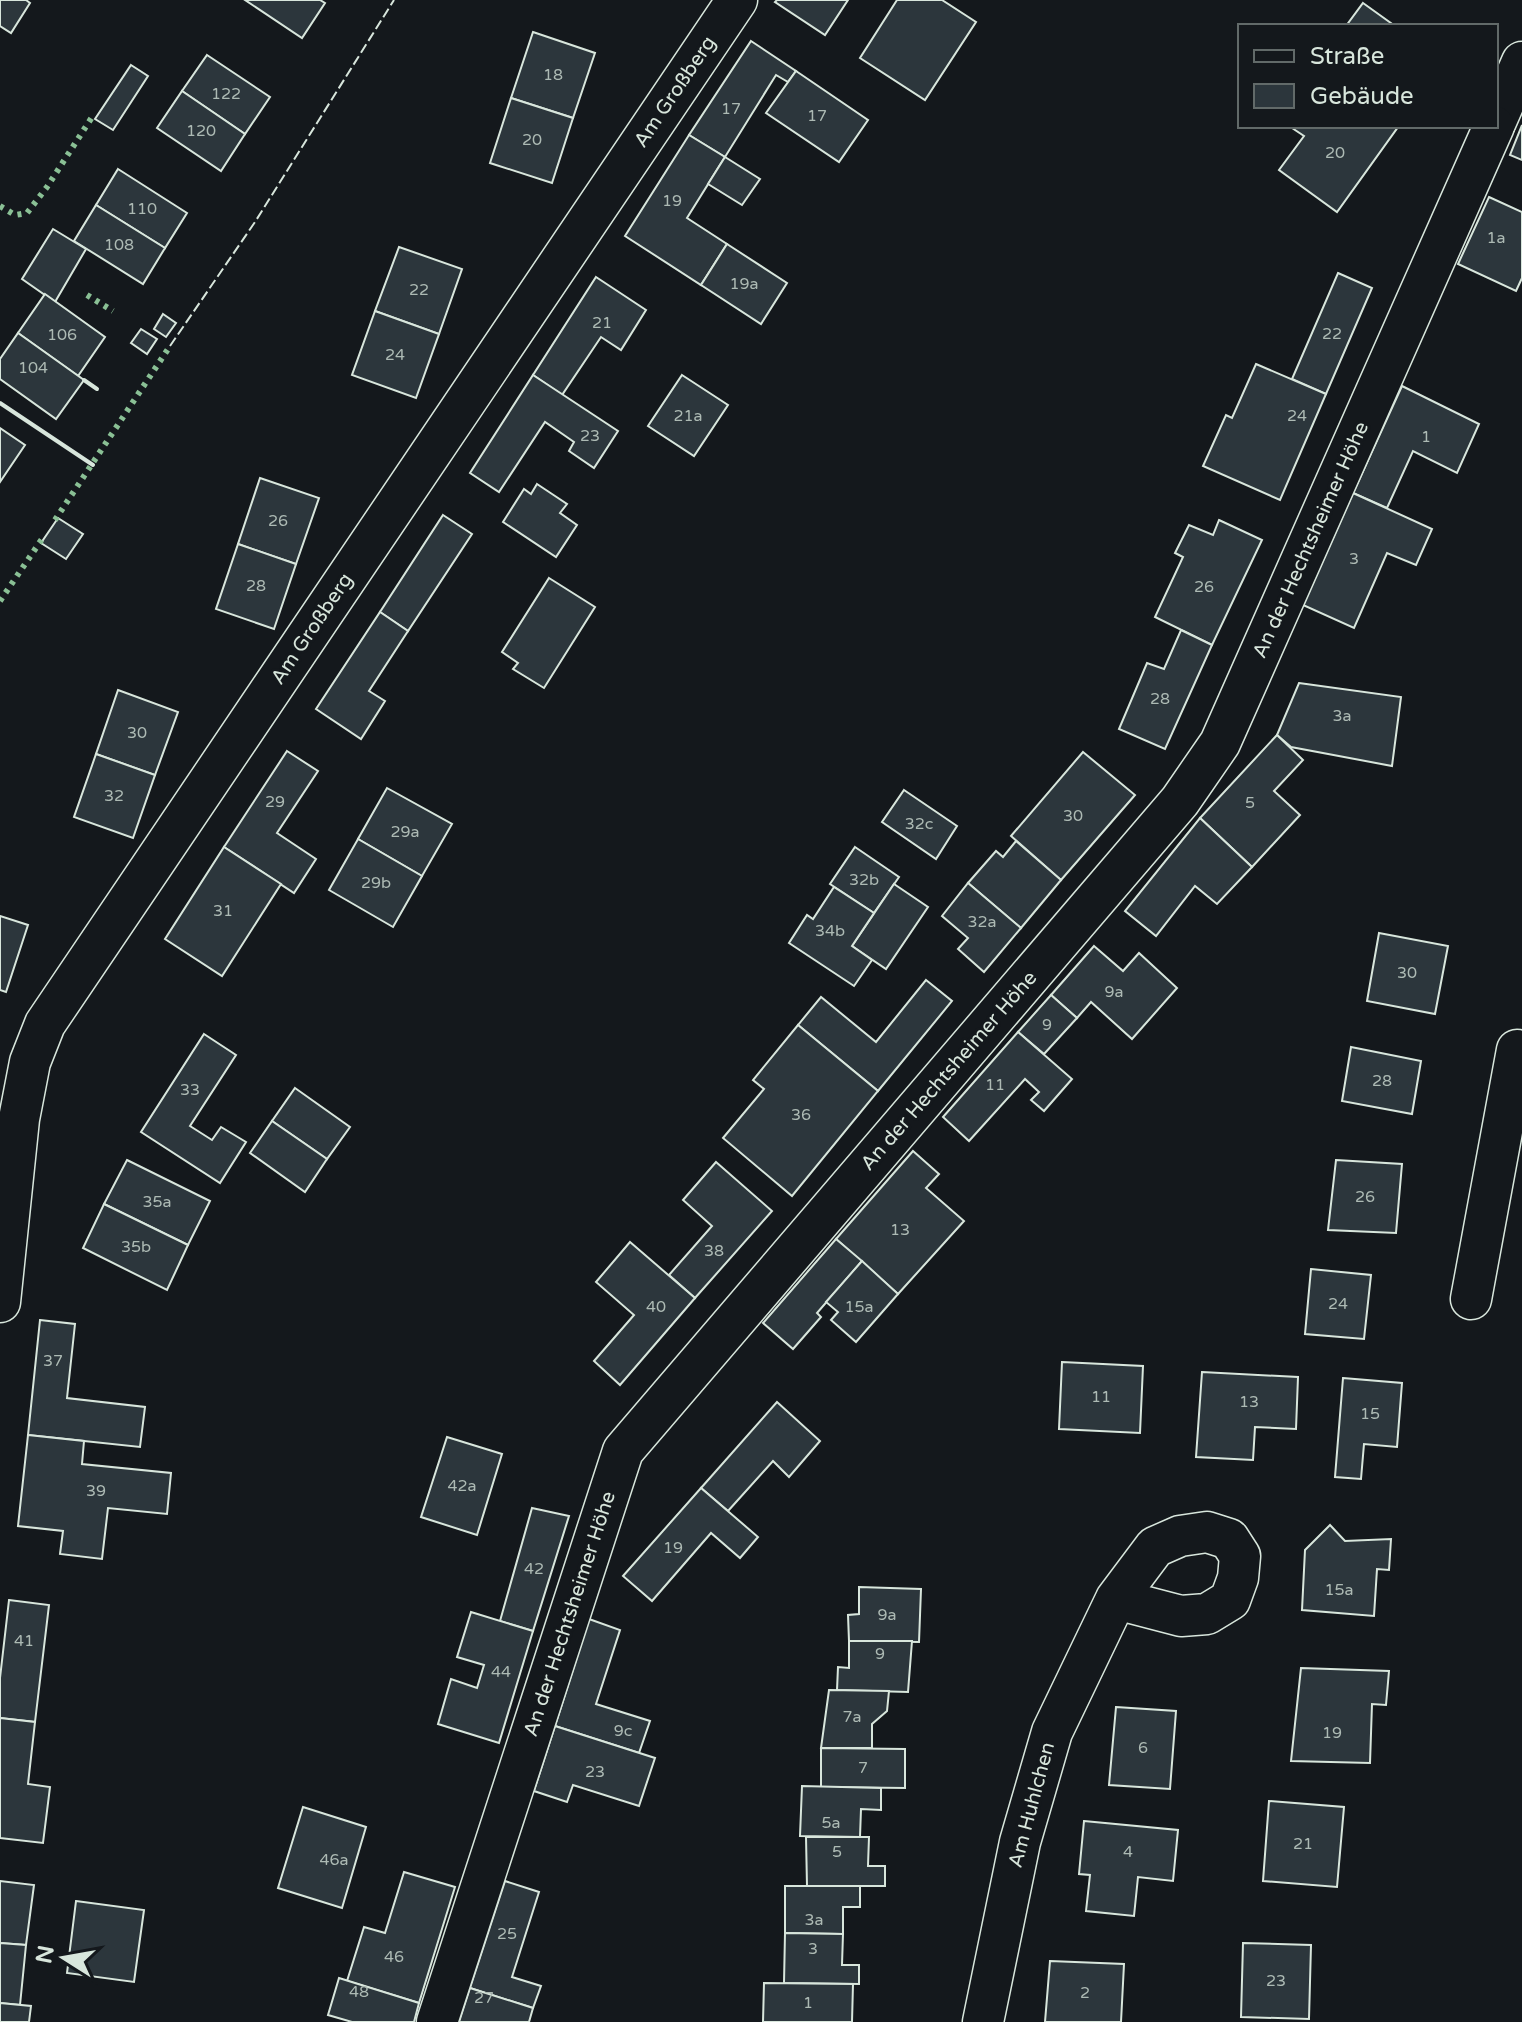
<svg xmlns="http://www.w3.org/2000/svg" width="1522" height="2022" font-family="'Varela Round',sans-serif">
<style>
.building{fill:#2c363c;stroke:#d8e6dc;stroke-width:2}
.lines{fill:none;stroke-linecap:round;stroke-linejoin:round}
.minor-casing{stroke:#d8e6dc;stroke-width:43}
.minor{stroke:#14181c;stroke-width:40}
.hedge{stroke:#8ac095;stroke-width:6;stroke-dasharray:4 6;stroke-linecap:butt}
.fence{stroke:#d8e6dc;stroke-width:2;stroke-dasharray:10 4;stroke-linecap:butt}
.wall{stroke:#d8e6dc;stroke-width:4}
.labels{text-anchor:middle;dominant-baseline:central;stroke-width:6;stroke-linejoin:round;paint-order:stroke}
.number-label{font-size:16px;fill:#adbab4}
.street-label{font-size:20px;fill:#d8e6dc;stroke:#14181c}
</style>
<rect width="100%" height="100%" fill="#14181c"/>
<g class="building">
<polygon points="0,0 26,0 30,3 11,33 0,26"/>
<polygon points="245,0 320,0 325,3 302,38"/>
<polygon points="777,0 848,0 825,35 775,2"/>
<polygon points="897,0 942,0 976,22 925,100 860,58"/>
<polygon points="1363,3 1395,26 1346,26"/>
<polygon points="533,32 595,53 573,118 511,98"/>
<polygon points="751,41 796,71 788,82 776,75 725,157 689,135"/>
<polygon points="207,55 270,97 245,134 182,91"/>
<polygon points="131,65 148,76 113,130 95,119"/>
<polygon points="796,71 868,120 839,162 766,113"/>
<polygon points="182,91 245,134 221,171 157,128"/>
<polygon points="511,98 573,118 552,183 490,163"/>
<polygon points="1522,125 1522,160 1510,155"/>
<polygon points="1293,126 1396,126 1398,127 1337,212 1279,170 1304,136 1292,128"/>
<polygon points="689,135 725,157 687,218 727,244 701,285 625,236"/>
<polygon points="725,157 760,179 742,205 708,184"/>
<polygon points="118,169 187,213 165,248 96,205"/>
<polygon points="1489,197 1522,212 1522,278 1516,291 1458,264"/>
<polygon points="96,205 165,248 143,284 74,241"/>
<polygon points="53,229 86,249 55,302 22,279"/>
<polygon points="727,244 787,283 761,324 701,285"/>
<polygon points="399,247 462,269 439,334 375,311"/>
<polygon points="1338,273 1372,288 1326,394 1292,379"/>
<polygon points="596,277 646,310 621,350 601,337 562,395 533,375"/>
<polygon points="45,294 105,337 78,376 18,333"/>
<polygon points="375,311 439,334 416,398 352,375"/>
<polygon points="163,314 176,323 166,337 154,329"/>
<polygon points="141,329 157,339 147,354 131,343"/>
<polygon points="18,333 84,380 56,419 0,379 0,359"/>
<polygon points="1256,364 1326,394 1280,500 1203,466 1226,415 1232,418"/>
<polygon points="533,375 618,431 594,468 569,451 574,442 545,422 499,492 470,473"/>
<polygon points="682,375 728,405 694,456 648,426"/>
<polygon points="1402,386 1479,424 1457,473 1413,451 1387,508 1353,493"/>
<polygon points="0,428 25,445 0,482"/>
<polygon points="260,478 319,498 296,564 238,544"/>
<polygon points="537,484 567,504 560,513 577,525 556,557 503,522 524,489 531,494"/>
<polygon points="1353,493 1432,529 1416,565 1387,553 1354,628 1303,605"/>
<polygon points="443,515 472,534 408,631 380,612"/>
<polygon points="58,518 83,534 66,559 41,543"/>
<polygon points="1219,520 1262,540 1212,645 1155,617 1183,557 1175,553 1189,525 1213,535"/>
<polygon points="238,544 296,564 274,629 216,609"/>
<polygon points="549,578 595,607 544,688 513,669 518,663 502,652"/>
<polygon points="380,612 408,631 369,691 385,701 361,739 316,709"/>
<polygon points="1181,630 1212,645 1165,749 1119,729 1147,663 1164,669"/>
<polygon points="1299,683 1401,697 1392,766 1291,747 1277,735"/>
<polygon points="118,690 178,712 155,775 96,754"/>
<polygon points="1277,735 1303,760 1274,791 1300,815 1252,867 1200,818"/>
<polygon points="287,751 318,771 277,833 316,859 294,893 224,847"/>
<polygon points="1083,752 1135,795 1061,880 1011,836"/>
<polygon points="96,754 155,775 133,838 74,817"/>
<polygon points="387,788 452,824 422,876 358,839"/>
<polygon points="904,790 957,826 936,859 882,822"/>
<polygon points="1200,818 1252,867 1217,904 1195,886 1156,936 1125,911"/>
<polygon points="358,839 422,876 393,927 329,890"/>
<polygon points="1016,841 1061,880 1021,928 968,883 996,851 1003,857"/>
<polygon points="224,847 281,884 222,976 165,939"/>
<polygon points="855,847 899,877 874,913 830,884"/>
<polygon points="968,883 1021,928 984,972 958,949 968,938 942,916"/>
<polygon points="894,884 928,907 886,969 852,946"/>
<polygon points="834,887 874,913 852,946 872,960 854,986 789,943 807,915 813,919"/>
<polygon points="0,916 28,925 6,992 0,990"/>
<polygon points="1379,933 1448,946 1435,1014 1367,1001"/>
<polygon points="1094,946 1123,971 1139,953 1177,988 1132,1039 1091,1002 1077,1018 1051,995"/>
<polygon points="926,980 952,1001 878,1091 798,1025 821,997 876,1042"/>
<polygon points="1051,995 1077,1018 1044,1054 1018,1032"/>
<polygon points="798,1025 878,1091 792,1196 723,1138 764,1089 753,1080"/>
<polygon points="1018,1032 1072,1079 1044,1111 1031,1100 1039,1092 1025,1079 969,1141 943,1117"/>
<polygon points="204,1034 236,1055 190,1126 212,1140 221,1127 246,1142 220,1183 141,1132"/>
<polygon points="1351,1047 1421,1061 1412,1114 1342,1101"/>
<polygon points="295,1088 350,1127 327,1159 272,1121"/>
<polygon points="272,1121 327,1159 305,1192 250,1153"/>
<polygon points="913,1151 939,1174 926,1188 964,1221 898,1294 836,1239"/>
<polygon points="127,1160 210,1201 188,1245 104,1204"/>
<polygon points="1336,1160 1402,1164 1396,1233 1328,1230"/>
<polygon points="716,1162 772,1211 695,1298 669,1275 712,1226 683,1200"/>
<polygon points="104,1204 188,1245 167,1290 83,1248"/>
<polygon points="836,1239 862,1261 817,1313 821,1317 793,1349 763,1323"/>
<polygon points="630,1242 695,1298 620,1385 594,1361 634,1315 596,1282"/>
<polygon points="862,1261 898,1294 856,1342 831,1320 838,1312 826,1302"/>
<polygon points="1311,1269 1371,1275 1364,1339 1305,1334"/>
<polygon points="40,1320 75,1324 67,1398 145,1407 140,1447 28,1435"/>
<polygon points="1062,1362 1143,1366 1140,1433 1059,1429"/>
<polygon points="1202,1372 1298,1377 1296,1429 1255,1427 1253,1460 1196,1457"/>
<polygon points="1343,1378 1402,1383 1397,1447 1364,1444 1361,1479 1335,1477"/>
<polygon points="777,1402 820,1441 789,1477 773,1461 728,1511 701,1488"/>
<polygon points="28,1435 84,1441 82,1464 171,1473 167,1514 108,1508 102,1559 60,1554 63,1531 18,1526"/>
<polygon points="447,1437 502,1454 477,1535 421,1517"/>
<polygon points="701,1488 758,1537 740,1558 711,1533 652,1601 623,1576"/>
<polygon points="532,1508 569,1516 533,1631 500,1621"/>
<polygon points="1330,1525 1345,1541 1391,1539 1389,1570 1377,1569 1374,1616 1302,1610 1305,1550"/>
<polygon points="859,1587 921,1589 919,1642 849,1641 848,1615 859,1614"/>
<polygon points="9,1600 49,1605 35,1722 0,1718 0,1678"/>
<polygon points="471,1612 533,1631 499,1743 438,1724 451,1679 477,1688 484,1665 457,1657"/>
<polygon points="589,1619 620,1630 596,1704 650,1721 639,1753 555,1726"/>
<polygon points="849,1641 912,1641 908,1692 837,1690 838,1667 849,1668"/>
<polygon points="1301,1668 1389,1671 1386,1705 1372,1704 1370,1763 1291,1761"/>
<polygon points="829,1690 889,1691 887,1711 872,1724 872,1748 821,1748"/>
<polygon points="1116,1707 1176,1711 1170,1789 1109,1785"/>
<polygon points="0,1718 35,1722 28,1784 50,1787 43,1843 0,1838"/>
<polygon points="555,1726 655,1758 639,1806 573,1785 567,1802 534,1791"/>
<polygon points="821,1748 905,1749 905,1788 821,1787"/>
<polygon points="802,1786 881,1788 881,1810 861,1809 860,1837 800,1836"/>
<polygon points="1269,1801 1344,1807 1337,1887 1263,1881"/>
<polygon points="303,1807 366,1827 342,1908 278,1888"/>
<polygon points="1084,1821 1178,1830 1173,1881 1138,1877 1134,1916 1086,1911 1090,1875 1079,1874"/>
<polygon points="806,1837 869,1837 868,1866 885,1866 885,1886 807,1886"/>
<polygon points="404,1872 455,1887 419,2003 347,1981 364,1927 385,1933"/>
<polygon points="0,1881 34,1885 26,1945 0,1943"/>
<polygon points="505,1881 539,1892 512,1977 541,1986 533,2008 470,1988"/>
<polygon points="785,1886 860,1886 860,1907 843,1907 843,1934 785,1933"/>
<polygon points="76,1901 144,1910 134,1982 67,1973"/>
<polygon points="785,1933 843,1934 842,1965 859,1965 859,1984 784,1983"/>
<polygon points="0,1943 26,1945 20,2005 0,2003"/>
<polygon points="1243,1943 1311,1945 1309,2019 1241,2017"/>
<polygon points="1050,1961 1124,1964 1121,2022 1045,2022"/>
<polygon points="339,1978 419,2003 414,2022 352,2022 328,2015"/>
<polygon points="764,1983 853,1984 852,2022 763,2022"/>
<polygon points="470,1988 533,2008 529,2022 459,2022"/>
<polygon points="0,2003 31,2006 29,2022 0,2022"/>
</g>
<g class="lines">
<defs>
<g id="minor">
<polyline points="1496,121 1522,62"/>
<polyline points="1471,1299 1517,1050"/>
<polyline points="0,1302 19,1119 30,1062 45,1024 737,0"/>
<polyline points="437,2022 623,1451 1180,801 1220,743 1494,126"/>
<polyline points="983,2022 1020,1842 1052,1732 1116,1599 1155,1547 1180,1536 1207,1532 1229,1539 1240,1556 1238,1578 1230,1600 1207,1614 1181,1616 1116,1599"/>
</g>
</defs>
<use href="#minor" class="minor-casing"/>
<use href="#minor" class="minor"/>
<g class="hedge">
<polyline points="0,206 15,215 27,213 47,187 94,114"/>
<polyline points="87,295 113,311"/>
<polyline points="55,520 170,346"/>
<polyline points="0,601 42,539"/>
</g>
<polyline class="fence" points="170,346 255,222 394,0"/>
<g class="wall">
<polyline points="84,380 97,389"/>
<polyline points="0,403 93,465"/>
</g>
</g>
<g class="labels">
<g class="number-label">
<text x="553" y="75">18</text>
<text x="226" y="94">122</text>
<text x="731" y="109">17</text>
<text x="817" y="116">17</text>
<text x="201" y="131">120</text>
<text x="532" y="140">20</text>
<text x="1335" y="153">20</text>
<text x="672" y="201">19</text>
<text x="142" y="209">110</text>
<text x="1496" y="238">1a</text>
<text x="119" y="245">108</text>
<text x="744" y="284">19a</text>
<text x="419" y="290">22</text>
<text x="602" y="323">21</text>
<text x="1332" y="334">22</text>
<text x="62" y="335">106</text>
<text x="395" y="355">24</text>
<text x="33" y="368">104</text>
<text x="688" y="416">21a</text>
<text x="1297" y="416">24</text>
<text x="590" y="436">23</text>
<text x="1426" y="437">1</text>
<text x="278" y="521">26</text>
<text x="1354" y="559">3</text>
<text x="256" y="586">28</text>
<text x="1204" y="587">26</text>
<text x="1160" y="699">28</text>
<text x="1342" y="716">3a</text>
<text x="137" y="733">30</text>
<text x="114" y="796">32</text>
<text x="275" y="802">29</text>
<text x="1250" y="803">5</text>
<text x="1073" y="816">30</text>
<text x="919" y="824">32c</text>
<text x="405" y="832">29a</text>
<text x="864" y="880">32b</text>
<text x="376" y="883">29b</text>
<text x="223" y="911">31</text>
<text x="982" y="922">32a</text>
<text x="830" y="931">34b</text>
<text x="1407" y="973">30</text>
<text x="1114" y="992">9a</text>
<text x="1047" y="1025">9</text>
<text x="1382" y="1081">28</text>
<text x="995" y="1085">11</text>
<text x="190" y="1090">33</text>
<text x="801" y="1115">36</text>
<text x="1365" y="1197">26</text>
<text x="157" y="1202">35a</text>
<text x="900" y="1230">13</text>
<text x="136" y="1247">35b</text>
<text x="714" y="1251">38</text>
<text x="1338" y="1304">24</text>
<text x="656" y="1307">40</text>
<text x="859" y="1307">15a</text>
<text x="53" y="1361">37</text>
<text x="1101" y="1397">11</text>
<text x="1249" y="1402">13</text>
<text x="1370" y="1414">15</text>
<text x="462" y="1486">42a</text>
<text x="96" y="1491">39</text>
<text x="673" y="1548">19</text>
<text x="534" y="1569">42</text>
<text x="1339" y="1590">15a</text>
<text x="887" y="1615">9a</text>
<text x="24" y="1641">41</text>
<text x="880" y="1654">9</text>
<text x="501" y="1672">44</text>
<text x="852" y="1717">7a</text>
<text x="623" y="1731">9c</text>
<text x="1332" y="1733">19</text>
<text x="1143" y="1748">6</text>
<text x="863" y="1768">7</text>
<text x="595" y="1772">23</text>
<text x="831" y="1823">5a</text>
<text x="1303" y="1844">21</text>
<text x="837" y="1852">5</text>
<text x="1128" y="1852">4</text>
<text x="334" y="1860">46a</text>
<text x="814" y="1920">3a</text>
<text x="507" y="1934">25</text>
<text x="813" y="1949">3</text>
<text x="394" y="1957">46</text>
<text x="1276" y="1981">23</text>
<text x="359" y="1992">48</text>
<text x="1085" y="1993">2</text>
<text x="484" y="1998">27</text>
<text x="808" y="2003">1</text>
</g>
<g class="street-label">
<text transform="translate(675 92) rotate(-56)">Am Großberg</text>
<text transform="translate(1311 540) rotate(-66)">An der Hechtsheimer Höhe</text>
<text transform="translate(312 629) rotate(-56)">Am Großberg</text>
<text transform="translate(949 1071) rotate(-49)">An der Hechtsheimer Höhe</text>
<text transform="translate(570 1614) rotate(-72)">An der Hechtsheimer Höhe</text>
<text transform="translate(1032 1805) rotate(-75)">Am Huhlchen</text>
</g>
</g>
<rect x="1238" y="24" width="260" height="104" fill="#14181c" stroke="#626a69" stroke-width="2"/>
<rect x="1254" y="50" width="40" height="12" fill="#14181c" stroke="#626a69" stroke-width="2"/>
<text x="1310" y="64" font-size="24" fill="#d8e6dc">Straße</text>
<rect x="1254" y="84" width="40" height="24" fill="#2c363c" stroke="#626a69" stroke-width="2"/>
<text x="1310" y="104" font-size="24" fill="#d8e6dc">Gebäude</text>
<g transform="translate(64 1958) rotate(281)" stroke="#14181c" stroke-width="6" paint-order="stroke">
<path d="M0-6L14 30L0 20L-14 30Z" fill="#d8e6dc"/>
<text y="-12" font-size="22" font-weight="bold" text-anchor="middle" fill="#d8e6dc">N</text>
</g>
</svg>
